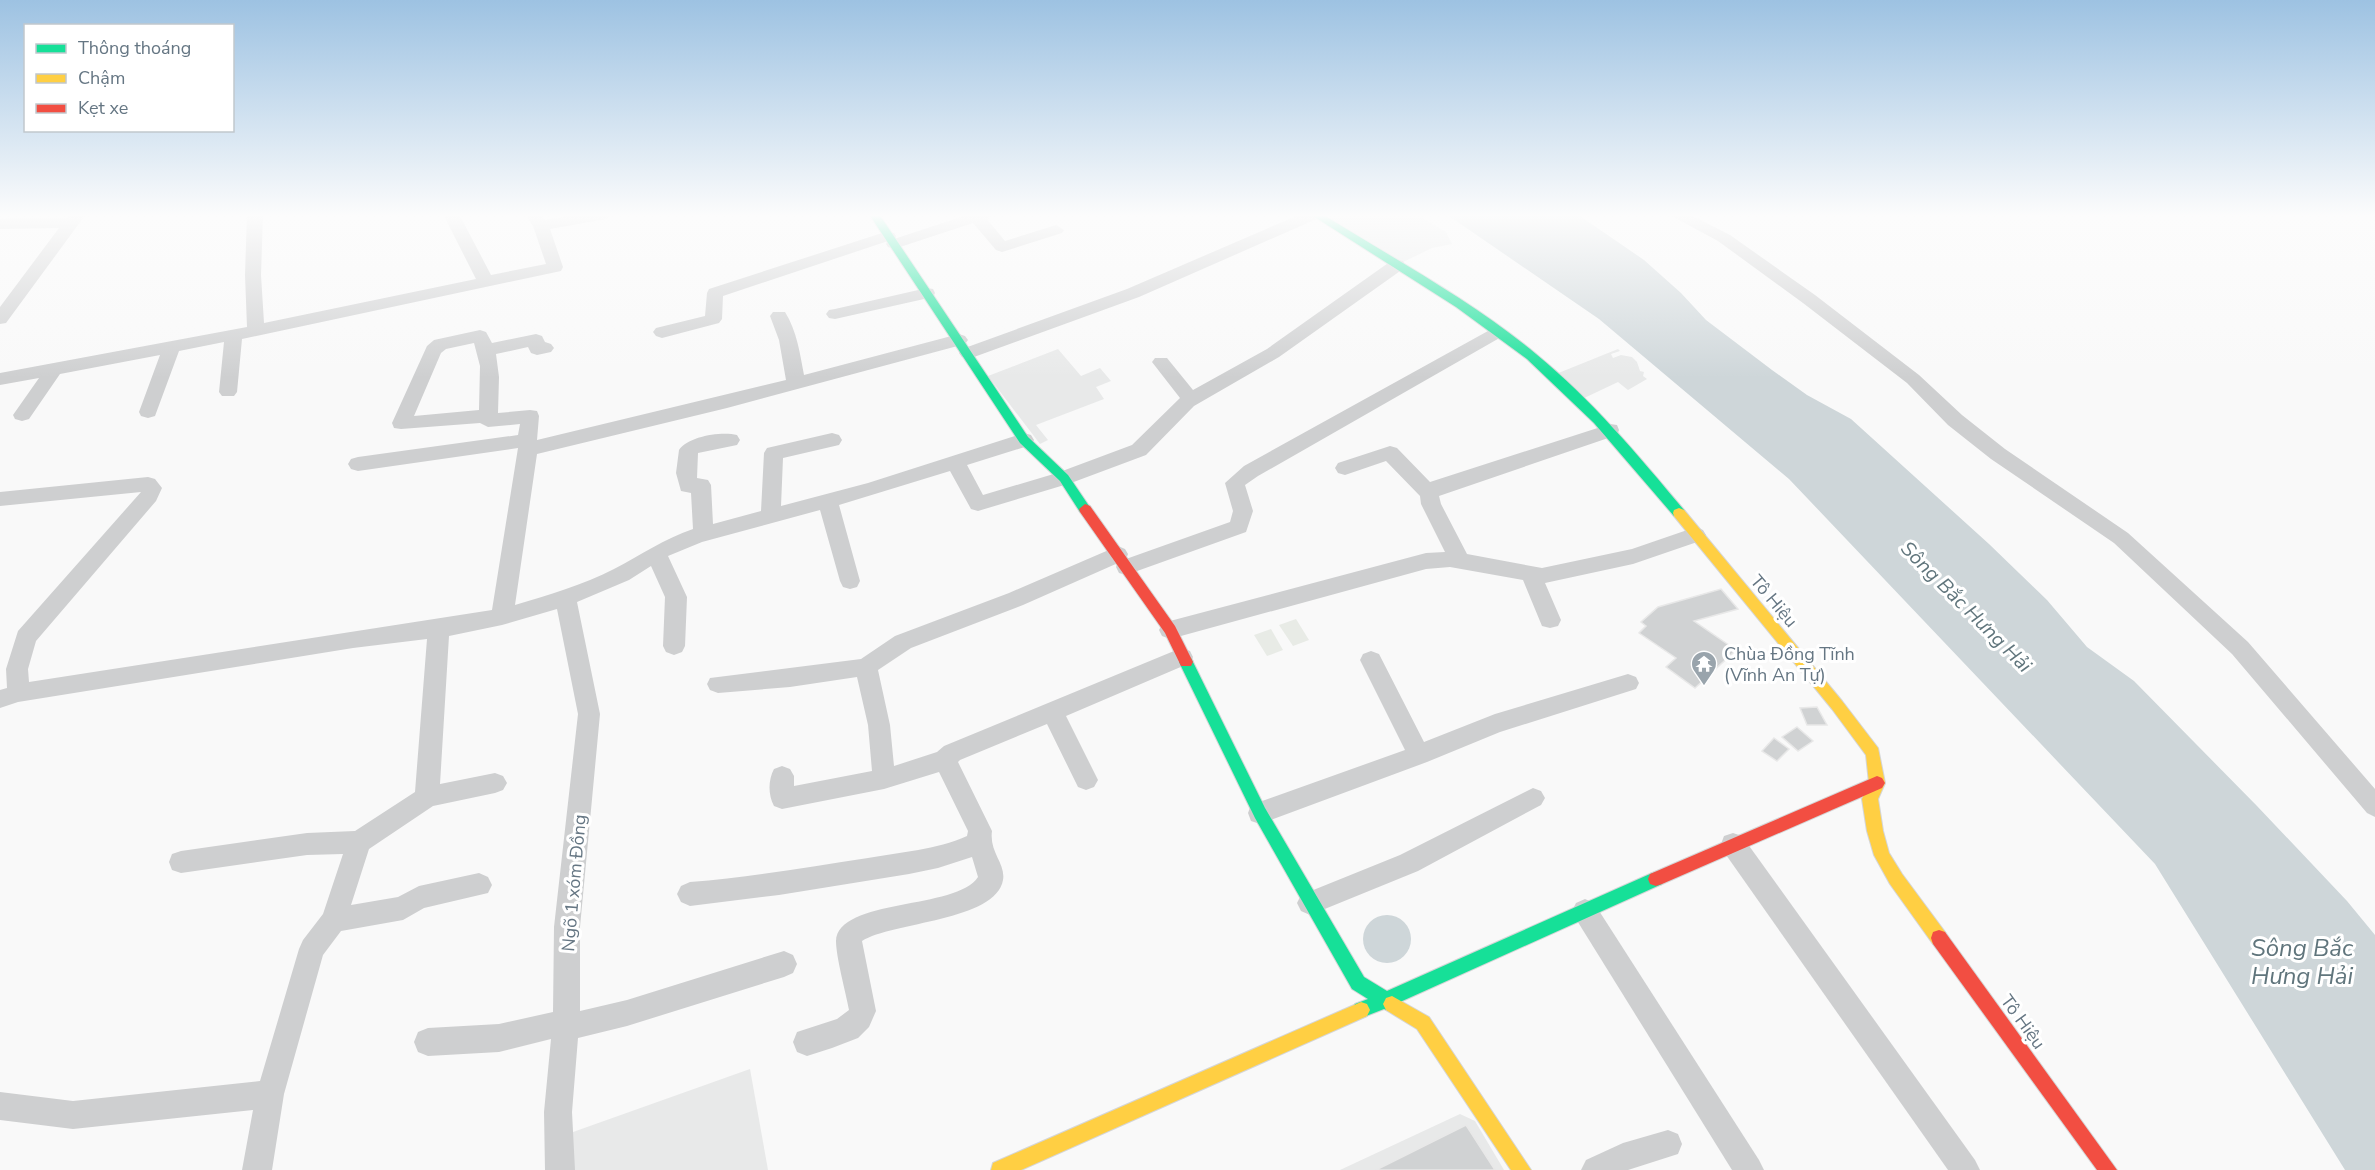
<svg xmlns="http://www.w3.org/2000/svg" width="2375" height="1170" font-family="'Nunito Sans',sans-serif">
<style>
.built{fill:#e8e9e9}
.green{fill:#e8ebe6}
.water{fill:#ced6d9}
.building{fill:#d0d2d3;stroke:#e8e8e8;stroke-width:1.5}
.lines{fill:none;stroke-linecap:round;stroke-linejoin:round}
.fast-casing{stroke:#d5d6d7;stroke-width:2}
.slow-casing{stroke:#d5d6d7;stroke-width:2}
.jam-casing{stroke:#d5d6d7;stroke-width:2}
.street{fill:#cecfd0;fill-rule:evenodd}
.fast{fill:#16e098;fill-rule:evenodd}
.slow{fill:#ffcf43;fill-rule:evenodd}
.jam{fill:#f24e42;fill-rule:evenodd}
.labels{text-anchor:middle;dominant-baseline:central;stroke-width:6;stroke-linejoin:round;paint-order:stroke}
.street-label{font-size:18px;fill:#657683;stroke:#fff}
.poi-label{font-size:18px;fill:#657683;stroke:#fff;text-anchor:start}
.water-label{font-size:20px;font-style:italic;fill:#60757c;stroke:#fff}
.near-water-label{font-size:24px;font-style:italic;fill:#60757c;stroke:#fff}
</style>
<rect width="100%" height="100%" fill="#f9f9f9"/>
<g class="built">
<polygon points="1315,214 1416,214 1446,232 1452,244 1432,248 1397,265"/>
<polygon points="1058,349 1081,376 1100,368 1111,381 1096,387 1104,399 1036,425 1048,440 1040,444 988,376"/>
<polygon points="1618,349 1620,351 1611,354 1613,358 1621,355 1632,357 1637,362 1640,371 1644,372 1643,376 1647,379 1628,390 1618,382 1580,400 1551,376"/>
<polygon points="750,1069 768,1170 560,1170 559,1137"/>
<polygon points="1460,1114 1475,1121 1504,1170 1340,1170"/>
</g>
<g class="green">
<polygon points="1296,619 1309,640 1293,646 1279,625"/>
<polygon points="1271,629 1283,650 1267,656 1254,635"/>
</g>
<g class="water">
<polygon points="1446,214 1577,214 1644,260 1681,293 1706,320 1772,370 1807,395 1851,419 1989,544 2047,600 2087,647 2134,681 2257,806 2347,901 2375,935 2375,1170 2345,1170 2155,864 1789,479 1599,319"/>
<circle cx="1387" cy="939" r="24"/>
</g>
<g class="building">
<polygon points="1721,589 1738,609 1694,621 1736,650 1695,688 1666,667 1676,658 1639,633 1646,626 1641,622 1658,607"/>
<polygon points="1817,707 1827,725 1807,725 1800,708"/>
<polygon points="1797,727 1813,741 1798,751 1782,737"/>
<polygon points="1774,738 1789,749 1777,761 1762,751"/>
<polygon points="1466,1125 1495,1170 1376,1170"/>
</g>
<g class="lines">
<defs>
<g id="fast">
<polygon points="869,214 879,214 1028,437 1068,475 1091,509 1090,512 1080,512 1060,481 1020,443"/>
<path d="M1310,214H1322C1394,259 1471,300 1536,354C1592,400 1638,455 1684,510L1685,513L1684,516H1674L1594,423L1527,359L1456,307Z"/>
<polygon points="1186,656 1191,658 1265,808 1364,977 1387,991 1650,874 1656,872 1662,874 1664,879 1662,884 1400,1002 1398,1010 1392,1012 1384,1009 1361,1018 1355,1016 1352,1010 1355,1004 1368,999 1352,989 1255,818 1179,662 1181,658"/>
</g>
<g id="slow">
<polygon points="1679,508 1684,510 1842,701 1878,748 1885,783 1878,799 1883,831 1889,853 1902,874 1945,932 1947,938 1945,944 1939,946 1933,944 1890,884 1874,855 1867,831 1862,799 1869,783 1866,755 1832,709 1674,516 1673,513 1674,510"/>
<polygon points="1392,996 1429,1017 1531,1170 1511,1170 1417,1029 1386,1010 1383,1004 1386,998"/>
<polygon points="1361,1002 1367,1004 1370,1010 1367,1016 1021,1170 991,1170 993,1163"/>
</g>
<g id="jam">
<polygon points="1085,504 1090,506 1175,626 1193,662 1191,666 1181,666 1165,633 1080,512 1079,509"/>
<polygon points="1877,776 1882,778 1885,783 1882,788 1662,884 1656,886 1650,884 1648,879 1650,874"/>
<polygon points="1939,930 1945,932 2117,1170 2097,1170 1933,944 1931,938 1933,932"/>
</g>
</defs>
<use href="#fast" class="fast-casing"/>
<use href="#slow" class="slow-casing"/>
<use href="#jam" class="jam-casing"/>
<g class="street">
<polygon points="70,214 86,214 6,323 0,324 0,307 59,228 0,229 0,219 67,218"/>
<polygon points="247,214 263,214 261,275 264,323 476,279 443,214 459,214 491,275 546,264 533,226 525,214 541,214 545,220 579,214 614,214 606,219 550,229 563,267 561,271 242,339 237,392 234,396 222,396 219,392 224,342 179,351 155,416 148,418 141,416 139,412 160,355 60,374 29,419 22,421 15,419 13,415 39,378 0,385 0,373 247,327 245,275"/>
<polygon points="970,214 994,214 987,219 1005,241 1056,225 1064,230 1062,233 1002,252 996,250 973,223 894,249 888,247 886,244 888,241 723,296 722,319 719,323 662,338 656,336 653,332 656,328 705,316 707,293 709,289 882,233 894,233 896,236 894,239"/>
<polygon points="1301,214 1323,214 1321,217 1139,297 974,357 962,357 959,353 962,349 1127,289"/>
<polygon points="1668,214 1689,214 1730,235 1815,295 1919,375 1962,415 2005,449 2128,533 2248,642 2375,789 2375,817 2367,813 2232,654 2114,543 1991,459 1948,425 1907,383 1803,303 1718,241"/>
<path d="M1397,260L1403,261L1405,265L1403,269L1279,357L1194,406L1146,455L1071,483L978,511L971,509L950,471L839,505L860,581L857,587L850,589L843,587L840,581L820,510L702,542L668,556L687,597L685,646L682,652L674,655L666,652L663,646L665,597L651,566L629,580L577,602L600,714L580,927V1011L627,1000L784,951L793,955L797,964L793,973L784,977L627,1026L578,1038L572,1112L575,1170H545L544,1112L551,1039L499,1052L428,1056L418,1052L414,1042L418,1032L428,1028L499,1024L553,1012L554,927L578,714L557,609L502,625L449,636L440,784L495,773L503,776L507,783L503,790L495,793L433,806L369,849L351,905L398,897L419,886L479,873L488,877L492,885L488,893L424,908L403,920L341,931L323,955L284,1094L272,1170H242L253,1110L73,1129L0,1120V1092L73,1101L260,1081L299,949L303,940L323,914L343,854L307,855L181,873L172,870L169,862L172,854L181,851L307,833L355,831L415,792L427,639L353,648L18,702L0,708V690L7,688L6,669L18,631L141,492L0,506V492L148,477L155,479L162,488L156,501L36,641L28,669L29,682L492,610L518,448L358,471L351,469L348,464L351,459L358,457L518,435L520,424L488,427L480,423L401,429L394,428L392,423L427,346L434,340L480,330L486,332L492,343L536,334L542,336L545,342L551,344L554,348L551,352L537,355L531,353L528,347L496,354L499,377L498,413L530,410L537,411L539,416L537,440L786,380L779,340L770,316L773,312H785C797,331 800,354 804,375L959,334L965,336L968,340L965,344L727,408L537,454L515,605C548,595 583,585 614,569C641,555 664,539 693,529L691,493L681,491L676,473L679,450C688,436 722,431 737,435L740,440L737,445L698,453L697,478L708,480L711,485L713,524L761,511L764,453L767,448L832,433L839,435L842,440L839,445L783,458L781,506L868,483L1024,433L1031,435L1034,440L1031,445L967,465L983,495L1057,473L1132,445L1180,398L1152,362L1155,358H1167L1193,390L1267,349L1391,261ZM474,343L480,366L479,410L414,416L441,353L446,349Z"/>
<polygon points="927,288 933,289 935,293 933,297 835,319 829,318 826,314 829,310 835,309"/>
<path d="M1497,326L1503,328L1506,332L1503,336L1258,476L1245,485L1253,511L1246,532L1126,575L1119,573L1116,567L1118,563L1023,605L911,648L878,670L890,725L894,766L937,752L944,746L1174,651L1182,648L1190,651L1193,657L1190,663L1066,716L1098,780L1094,787L1086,790L1078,787L1047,724L960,760L958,762L992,831C989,852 1006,864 1003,880C996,921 892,922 862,941L876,1011L869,1027L858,1038L832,1048L807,1056L797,1052L793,1042L797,1032L837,1019L849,1010C846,993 836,957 836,941C838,898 957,910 978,877L972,857L938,868L909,874L779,895L690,906L681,902L677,894L681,886L690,882C750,877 809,867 868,858C901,852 936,850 967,836L968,831L939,772L884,789L782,809L774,806C768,795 768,780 774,769L782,766L790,769L794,776V786L872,771L868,725L857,677L790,687L718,693L710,690L707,684L710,678L861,659L895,636L1009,593L1111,549L1118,546L1125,549L1128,554L1126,559L1230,522L1233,511L1225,483L1244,466Z"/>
<polygon points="1610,424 1617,425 1619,430 1617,435 1439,496 1441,504 1467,554 1542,568 1632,549 1696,527 1703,530 1706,535 1703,540 1633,564 1545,583 1561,620 1558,626 1550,628 1542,626 1523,580 1450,567 1426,569 1170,639 1162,636 1159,630 1162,624 1170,621 1426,553 1445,552 1421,504 1420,496 1386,461 1345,475 1338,473 1335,468 1338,463 1390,446 1397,448 1430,482"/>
<polygon points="1371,651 1379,654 1424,742 1495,714 1628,674 1636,677 1639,683 1636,689 1500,732 1427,762 1260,824 1251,821 1248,813 1251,805 1405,750 1360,660 1363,654"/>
<polygon points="1533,788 1541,791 1545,798 1541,805 1418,871 1310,915 1301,911 1297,903 1301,895 1400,855"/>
<polygon points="1733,833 1742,836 1975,1160 1980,1170 1948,1170 1724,852 1721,844 1724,836"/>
<polygon points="1585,899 1594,903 1759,1160 1764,1170 1732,1170 1576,919 1572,911 1576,903"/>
<polygon points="1668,1130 1678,1134 1682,1144 1678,1154 1628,1170 1581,1170 1586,1160 1623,1143"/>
</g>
<use href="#fast" class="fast"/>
<use href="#slow" class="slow"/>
<use href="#jam" class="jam"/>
</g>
<linearGradient id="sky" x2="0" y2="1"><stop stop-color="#9dc2e2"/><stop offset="0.57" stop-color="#fcfcfc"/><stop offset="1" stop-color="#fcfcfc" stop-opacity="0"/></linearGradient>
<rect width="2375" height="378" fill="url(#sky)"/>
<defs>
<symbol id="temple-pin" viewBox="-11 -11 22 30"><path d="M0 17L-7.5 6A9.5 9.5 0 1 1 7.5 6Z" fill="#99a4ac" stroke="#fff"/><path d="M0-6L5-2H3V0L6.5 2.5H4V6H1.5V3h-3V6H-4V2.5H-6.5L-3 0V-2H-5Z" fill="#fff"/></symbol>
</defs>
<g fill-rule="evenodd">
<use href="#temple-pin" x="1689" y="649" width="30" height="40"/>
</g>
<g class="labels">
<g class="street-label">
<text transform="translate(1774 601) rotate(50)">Tô Hiệu</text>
<text transform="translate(574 883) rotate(-85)">Ngõ 1 xóm Đồng</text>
<text transform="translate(2023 1022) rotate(54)">Tô Hiệu</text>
</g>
<g class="poi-label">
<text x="1724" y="654">Chùa Đồng Tĩnh<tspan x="1724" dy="21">(Vĩnh An Tự)</tspan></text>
</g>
<g class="water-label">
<text transform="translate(1966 607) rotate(45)">Sông Bắc Hưng Hải</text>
</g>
<g class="near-water-label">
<text x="2302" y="948">Sông Bắc<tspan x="2302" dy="28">Hưng Hải</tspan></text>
</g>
</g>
<rect x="24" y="24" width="210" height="108" fill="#ffffff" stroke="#c1c8cd" stroke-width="1.5"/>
<rect x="36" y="44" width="30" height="9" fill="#16e098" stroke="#c1c8cd" stroke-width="1.5"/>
<text x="78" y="54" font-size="18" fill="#657683">Thông thoáng</text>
<rect x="36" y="74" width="30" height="9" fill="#ffcf43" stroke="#c1c8cd" stroke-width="1.5"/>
<text x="78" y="84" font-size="18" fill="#657683">Chậm</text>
<rect x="36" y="104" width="30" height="9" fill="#f24e42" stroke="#c1c8cd" stroke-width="1.5"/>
<text x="78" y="114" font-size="18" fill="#657683">Kẹt xe</text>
</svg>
